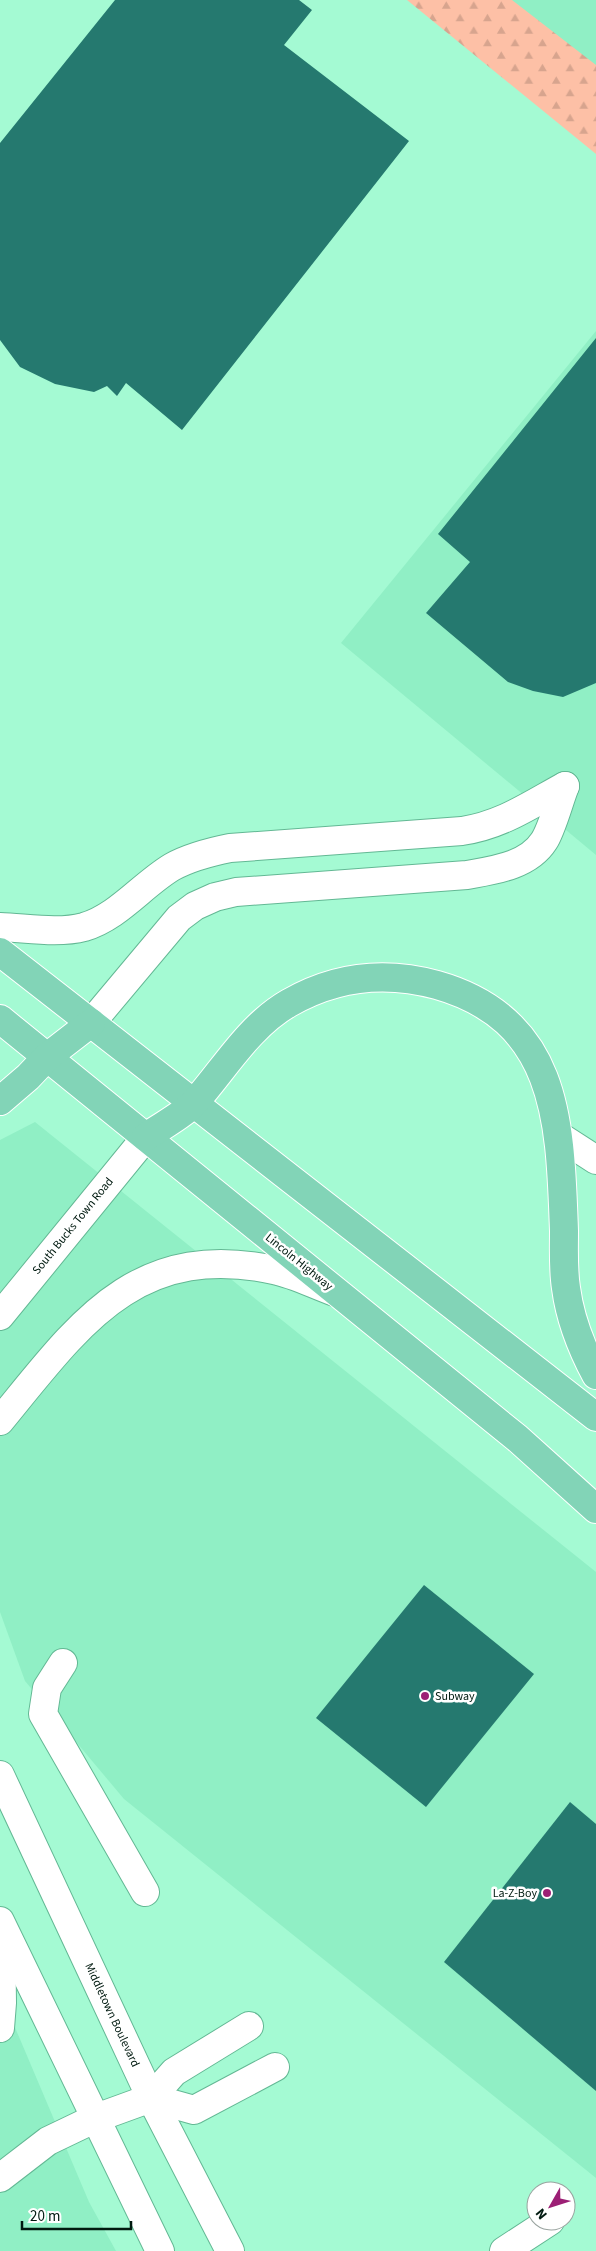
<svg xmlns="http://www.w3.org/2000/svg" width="596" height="2251" font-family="'Source Sans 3',sans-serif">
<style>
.built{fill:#90efc5}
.forest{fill:url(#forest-firs)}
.building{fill:#25796f}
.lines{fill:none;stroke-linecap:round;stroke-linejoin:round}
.minor-casing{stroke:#63b894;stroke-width:30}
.major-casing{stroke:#fff;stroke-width:30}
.minor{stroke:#fff;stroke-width:28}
.major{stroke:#82d4b7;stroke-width:28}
.poi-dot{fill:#9c1f75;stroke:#fff;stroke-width:2}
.labels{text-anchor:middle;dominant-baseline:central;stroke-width:5;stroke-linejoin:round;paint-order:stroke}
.street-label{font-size:12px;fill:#011a10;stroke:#fff}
.poi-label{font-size:12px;fill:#011a10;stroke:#fff;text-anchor:start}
</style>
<defs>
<pattern id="forest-firs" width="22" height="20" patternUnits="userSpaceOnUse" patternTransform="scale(1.25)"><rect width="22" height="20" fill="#fdc0a6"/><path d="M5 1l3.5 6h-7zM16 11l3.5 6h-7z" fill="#d7a48e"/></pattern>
</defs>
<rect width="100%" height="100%" fill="#a4fad3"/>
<g class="built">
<polygon points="451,0 596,0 596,115"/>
<polygon points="596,331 596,855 341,643"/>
<polygon points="35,1122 596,1572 596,2178 124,1799 25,1681 0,1612 0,1140"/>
<polygon points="0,1992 89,2202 116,2251 0,2251"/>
</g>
<polygon class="forest" points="407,0 512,0 596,65 596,154"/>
<g class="building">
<polygon points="115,0 299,0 312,10 284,45 409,141 182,430 126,383 117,396 107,386 94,392 55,384 20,367 0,340 0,143"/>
<polygon points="596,338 596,683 563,697 533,691 508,682 426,613 470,562 438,534"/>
<polygon points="424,1585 534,1674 426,1807 316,1718"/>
<polygon points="570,1802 596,1824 596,2091 444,1962"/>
</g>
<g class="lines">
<defs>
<g id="minor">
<path d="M0,927C27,928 58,934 84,927C118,917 142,885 172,867C190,857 210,852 230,848L462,831C502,825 530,805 565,786"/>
<path d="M91,1023L179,918L195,906L215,897L236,892L467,875C494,870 528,866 544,841C552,829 559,801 565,786"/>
<polyline points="559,1136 596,1160"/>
<polyline points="0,1316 146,1137"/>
<path d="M0,1421C78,1326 135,1240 274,1270C294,1274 315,1285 335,1292"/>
<polyline points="63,1663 47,1688 43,1714 145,1892"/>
<polyline points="0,1775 151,2098 230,2251"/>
<polyline points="0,1921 160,2251"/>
<polyline points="0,2028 2,2003 1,1930"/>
<polyline points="151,2098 194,2110 275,2067"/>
<polyline points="0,2178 48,2141 96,2118 151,2098 174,2072 249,2026"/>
<polyline points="504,2251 550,2221"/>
</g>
<g id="major">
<polyline points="0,952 596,1417"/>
<polyline points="0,1019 517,1438 596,1509"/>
<polyline points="0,1101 28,1077 47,1057 91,1023"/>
<path d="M146,1137C161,1126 182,1116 195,1102C225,1068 249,1026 289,1003C336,976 386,971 437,985C560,1020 560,1125 564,1231C564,1250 563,1269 566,1288C570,1319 581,1347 596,1375"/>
</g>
</defs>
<use href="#minor" class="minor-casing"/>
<use href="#major" class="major-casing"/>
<use href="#minor" class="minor"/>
<use href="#major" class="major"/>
</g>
<g class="poi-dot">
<circle cx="425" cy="1696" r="5"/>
<circle cx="547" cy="1893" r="5"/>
</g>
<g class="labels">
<g class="street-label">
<text transform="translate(73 1226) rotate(-51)">South Bucks Town Road</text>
<text transform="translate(299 1262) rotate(39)">Lincoln Highway</text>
<text transform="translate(112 2015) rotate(65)">Middletown Boulevard</text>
</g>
<g class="poi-label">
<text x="435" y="1696">Subway</text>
<text x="537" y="1893" text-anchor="end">La-Z-Boy</text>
</g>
</g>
<g transform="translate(551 2206) rotate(231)"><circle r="24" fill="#ffffff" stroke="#99a39f"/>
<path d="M0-4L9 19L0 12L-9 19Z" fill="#9c1f75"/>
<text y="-8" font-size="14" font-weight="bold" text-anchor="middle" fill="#011a10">N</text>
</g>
<path d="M22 2221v8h109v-8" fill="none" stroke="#011a10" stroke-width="2.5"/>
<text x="30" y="2221" font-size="15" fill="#011a10" stroke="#ffffff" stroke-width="4" paint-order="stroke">20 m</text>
</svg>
